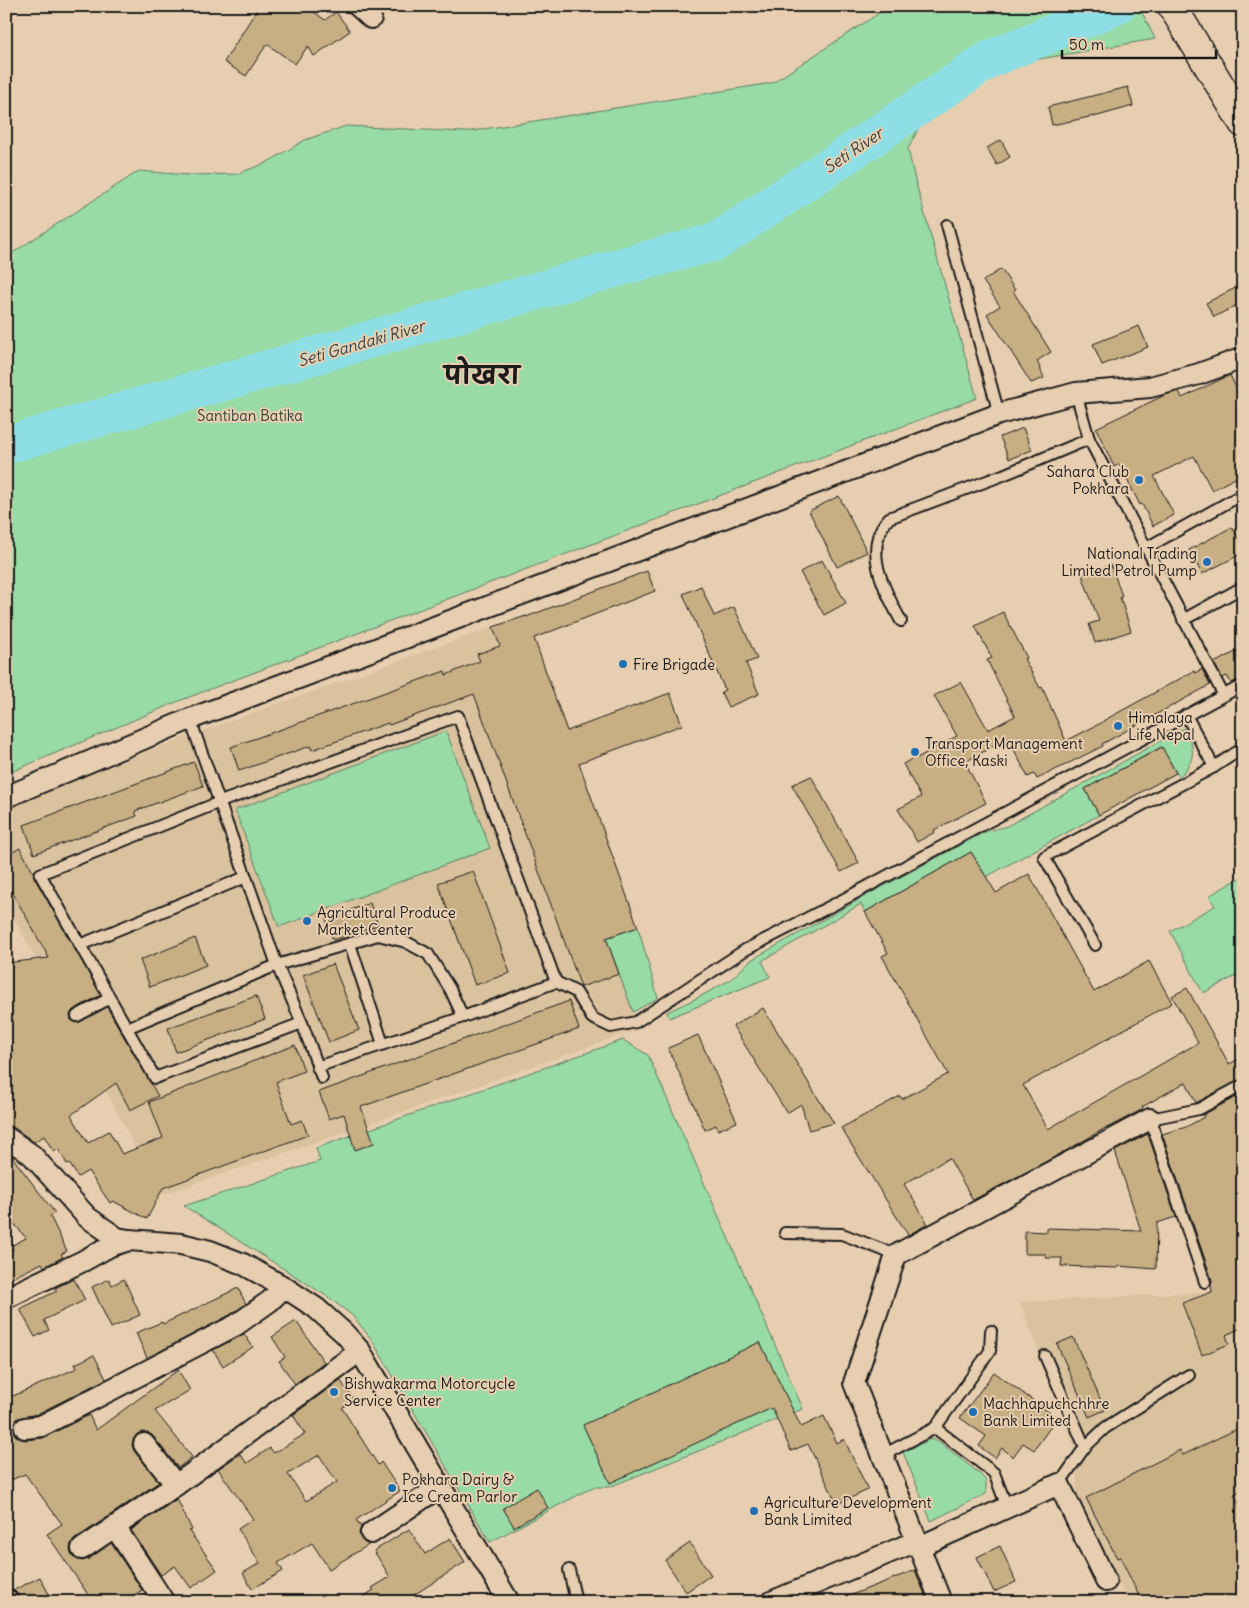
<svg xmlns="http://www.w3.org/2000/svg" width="1249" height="1608" font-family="Delius,'Playpen Sans Deva',sans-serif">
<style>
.built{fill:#dac29f;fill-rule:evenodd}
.green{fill:#98dba6;stroke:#5a7c61}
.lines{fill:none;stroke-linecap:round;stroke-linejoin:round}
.river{stroke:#8edfe5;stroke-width:38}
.building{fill:#c7af83;stroke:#1c1c1c;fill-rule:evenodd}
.service-casing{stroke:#1c1c1c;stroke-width:14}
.minor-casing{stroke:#1c1c1c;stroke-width:24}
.trunk-casing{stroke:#1c1c1c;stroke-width:31}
.service{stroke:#e8ceb0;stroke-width:10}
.minor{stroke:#e8ceb0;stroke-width:20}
.trunk{stroke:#e8ceb0;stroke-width:28}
.poi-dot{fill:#1f6fb2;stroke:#e8ceb0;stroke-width:2}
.labels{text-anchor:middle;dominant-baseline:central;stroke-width:4;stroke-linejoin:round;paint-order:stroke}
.park-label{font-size:15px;fill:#354238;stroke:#e8ceb0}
.poi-label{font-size:15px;fill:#1c1c1c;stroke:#e8ceb0;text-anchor:start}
.water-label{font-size:16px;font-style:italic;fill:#334344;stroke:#e8ceb0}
.town-label{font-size:25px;font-weight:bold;fill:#1c1c1c;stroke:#e8ceb0}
</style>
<rect width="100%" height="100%" fill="#e8ceb0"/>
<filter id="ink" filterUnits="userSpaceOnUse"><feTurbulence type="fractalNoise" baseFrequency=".02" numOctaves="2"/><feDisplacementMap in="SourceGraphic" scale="10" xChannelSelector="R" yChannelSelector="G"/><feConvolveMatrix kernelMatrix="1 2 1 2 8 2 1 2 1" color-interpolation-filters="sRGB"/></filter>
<g filter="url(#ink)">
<g class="built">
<polygon points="493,627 639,1029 357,1128 161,1195 6,903 6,807 185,737"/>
<path d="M1242,1284L1243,1426L1184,1455L1210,1506L1243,1490V1512L1133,1583L1142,1602H1128L1077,1498V1455L1020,1302L1204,1292ZM1209,1293L1229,1344L1202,1355L1182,1303ZM1087,1498L1211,1511L1118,1558Z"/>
</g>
<g class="green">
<polygon points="890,6 1139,6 1155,39 976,70 925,115 908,149 915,180 977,398 179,701 6,774 6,257 139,171 188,175 237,174 266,163 305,140 346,126 465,132 772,83"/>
<path d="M1184,728C1196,749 1196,760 1179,777L1161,747L1085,789L1099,815L986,877L971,852L865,912L861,904L762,961L770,977L669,1018L667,1012L701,996L730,980L751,960L878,889L985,832L1007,826Z"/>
<polygon points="446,731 490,848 279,927 235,810"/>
<polygon points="1243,876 1243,922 1241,923 1243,930 1242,973 1203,993 1170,931 1215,906 1209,896"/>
<polygon points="638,927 658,998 633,1012 606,938"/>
<polygon points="623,1040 648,1055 803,1409 609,1487 593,1487 490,1542 372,1340 353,1316 325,1295 184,1206 320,1161 316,1148"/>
<polygon points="931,1439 941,1443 980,1474 986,1481 986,1494 931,1521 903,1452"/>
</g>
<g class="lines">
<polyline class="river" points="6,445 620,267 716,242 990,59 1116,6"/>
</g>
<g class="building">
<polygon points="259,6 306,6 325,20 336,12 350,31 314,56 308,46 295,64 267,44 246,76 224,62"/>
<polygon points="1128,87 1133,106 1094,117 1094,116 1052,125 1048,107"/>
<polygon points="1001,140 1010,157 997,165 987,148"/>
<polygon points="1001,269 1015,290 1013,291 1051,352 1037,361 1044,378 1031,383 987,314 1000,306 983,281"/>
<polygon points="1243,284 1243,302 1214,317 1206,303"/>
<polygon points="1139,326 1148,347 1102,365 1093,344"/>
<polygon points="1230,375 1243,403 1243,474 1212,490 1194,456 1154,476 1174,515 1153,526 1142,504 1140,505 1119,464 1114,467 1096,428 1165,395 1179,391 1182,398"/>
<polygon points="1023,428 1032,450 1009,459 1000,437"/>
<polygon points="839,496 867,552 837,567 809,511"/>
<polygon points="1232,527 1243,546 1243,553 1202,574 1189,550"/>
<polygon points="822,560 846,603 824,615 800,572"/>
<polygon points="1111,565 1122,596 1120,597 1131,631 1095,643 1089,624 1099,621 1082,575"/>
<polygon points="647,571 655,591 534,638 567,731 670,693 682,725 579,763 638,927 606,938 619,974 581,987 474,694 389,725 388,723 312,750 310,746 239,771 231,747 445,671 446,675 480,661 477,654 500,646 493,627 526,616 526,617"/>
<polygon points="701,586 714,616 734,607 757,659 746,663 759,694 728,707 721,692 725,690 683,594"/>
<polygon points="1003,612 1027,658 1024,659 1040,688 1042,687 1066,741 1103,722 1103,721 1194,671 1195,673 1202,669 1210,685 1102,744 1103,746 1037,779 1034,774 1028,777 1008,738 965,762 986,803 934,830 935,832 917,842 898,809 921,797 903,764 917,756 917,758 957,736 934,696 961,682 988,730 1015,716 987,660 992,658 975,626"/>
<polygon points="1243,648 1243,678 1231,683 1227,676 1222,678 1214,663"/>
<polygon points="1162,747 1176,773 1099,815 1085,789"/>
<polygon points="194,762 203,786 135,811 137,816 34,854 24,825"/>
<polygon points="811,776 859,863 841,872 792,785"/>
<polygon points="20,848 33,872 34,877 101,995 73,1010 70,1015 71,1020 76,1023 80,1022 107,1007 158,1096 130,1110 116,1083 71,1115 88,1143 109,1131 122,1154 163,1138 149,1102 295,1045 304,1071 276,1082 291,1124 302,1120 308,1135 163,1188 147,1219 113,1201 110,1203 88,1171 78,1177 69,1163 67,1164 58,1149 54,1152 44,1136 34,1142 13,1127 6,1125 6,963 49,958 6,881 6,856"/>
<polygon points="971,852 996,893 1029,874 1094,992 1149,961 1172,1003 1023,1085 1048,1129 1198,1043 1172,996 1187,988 1229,1064 1243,1057 1243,1078 1196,1103 1186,1082 1142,1107 1143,1109 1107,1128 1107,1127 1066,1151 973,1200 949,1158 904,1184 928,1224 908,1235 841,1128 900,1096 902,1099 948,1074 882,956 888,953 865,912"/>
<polygon points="473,871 510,973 475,985 438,883"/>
<polygon points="370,903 378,925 333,940 326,919"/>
<polygon points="195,938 206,965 150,987 140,960"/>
<polygon points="333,964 359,1030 329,1042 303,975"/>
<polygon points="256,996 265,1019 176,1052 168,1028"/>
<polygon points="569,1001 579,1029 361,1107 374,1143 355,1150 344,1114 329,1119 319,1092"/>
<polygon points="763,1008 816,1095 834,1123 809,1130 801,1104 787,1113 733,1026"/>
<polygon points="698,1035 737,1122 718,1130 716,1125 705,1130 668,1048"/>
<polygon points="1243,1093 1243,1327 1226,1335 1229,1344 1202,1355 1182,1303 1212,1292 1211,1286 1212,1280 1162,1134 1186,1127 1204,1117 1203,1115"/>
<polygon points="1148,1134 1176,1217 1157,1223 1156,1269 1118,1266 1118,1268 1061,1266 1062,1258 1046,1258 1046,1254 1025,1254 1025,1231 1047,1232 1047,1228 1141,1231 1115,1151"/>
<polygon points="6,1152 14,1157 13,1158 55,1213 50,1216 67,1251 61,1254 63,1257 44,1267 42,1263 6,1281 6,1254 13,1250 11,1246 26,1238 6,1214"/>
<polygon points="74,1279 85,1300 44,1320 49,1330 35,1337 20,1309 57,1291 55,1288"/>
<polygon points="109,1279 112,1285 124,1279 140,1315 111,1328 92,1287"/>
<polygon points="238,1288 246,1304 230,1315 147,1358 136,1333 162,1322 163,1324"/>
<polygon points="296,1321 324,1362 295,1384 279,1361 285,1357 272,1337"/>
<polygon points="244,1334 253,1347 223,1366 213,1350"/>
<polygon points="1073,1337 1105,1410 1089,1417 1057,1344"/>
<polygon points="760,1342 801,1427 824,1416 837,1443 844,1439 868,1490 837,1504 808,1444 791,1451 772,1408 610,1483 583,1425"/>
<polygon points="94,1355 106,1379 37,1414 18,1418 14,1424 13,1430 16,1436 21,1439 26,1440 43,1438 89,1415 96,1430 178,1370 190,1390 155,1411 192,1457 178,1468 153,1436 149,1433 143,1432 137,1434 133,1440 132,1445 134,1451 159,1482 75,1539 71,1544 70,1549 72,1555 76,1559 82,1561 89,1559 111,1543 142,1590 123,1602 93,1602 47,1534 62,1524 25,1474 6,1482 6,1399 77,1368 75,1364"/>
<polygon points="994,1372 1057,1418 1034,1450 1023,1443 1013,1457 1002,1448 995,1458 979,1446 986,1436 960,1418"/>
<path d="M340,1380L354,1400L342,1408L378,1465L381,1462L400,1491L356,1520L361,1527L359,1533L361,1539L365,1543L370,1544L329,1569L312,1543L278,1563L283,1571L252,1589L243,1573L260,1563L238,1529L253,1519L218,1469L240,1454L247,1463L270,1448L274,1453L305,1434L293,1415ZM319,1455L337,1482L306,1501L288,1474Z"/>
<polygon points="1243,1426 1243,1490 1234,1494 1243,1512 1243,1592 1223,1602 1142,1602 1120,1557 1117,1558 1086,1498 1180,1450 1183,1455"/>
<polygon points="537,1488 548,1508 514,1527 503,1508"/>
<polygon points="177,1499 192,1530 189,1531 217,1570 191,1588 175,1566 161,1575 131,1530"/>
<polygon points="409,1529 425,1554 450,1538 465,1562 403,1602 354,1602 374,1590 372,1588 390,1577 374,1551"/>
<polygon points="690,1543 711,1575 686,1592 665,1560"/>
<polygon points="1000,1546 1016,1582 994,1592 977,1557"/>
<polygon points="915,1570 928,1602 836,1602 836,1601"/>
<polygon points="40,1577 53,1602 20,1602 18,1595 14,1590"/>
</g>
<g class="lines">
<defs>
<g id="service">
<polyline points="947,225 999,414"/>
<polyline points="1076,393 1089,439 1223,694"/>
<polyline points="1146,548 1243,494"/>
<polyline points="1183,620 1243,587"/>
<path d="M901,621C885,591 861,548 889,518L1003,475L1089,439"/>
<polyline points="1186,715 1214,767"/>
<polyline points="190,719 277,965 302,1023 322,1078"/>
<polyline points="350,944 383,1044"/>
<polyline points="80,945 246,877"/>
<polyline points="1095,945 1044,857 1214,767 1243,748"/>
<polyline points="556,982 576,992 592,1018 611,1027 636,1022 745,950 833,905 1243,685"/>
<polyline points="77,1016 110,998"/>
<polyline points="302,1023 155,1078 40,874 220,802 458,716 556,982 463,1017 317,1067"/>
<polyline points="127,1028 277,965 378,935 406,942 428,954 450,989 463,1017"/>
<polyline points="785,1233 842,1234 896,1255"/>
<polyline points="1205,1282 1150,1119 1199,1109 1243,1085"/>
<polyline points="1045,1356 1085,1447"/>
<polyline points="935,1428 990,1351 991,1331"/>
<polyline points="883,1455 935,1428 994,1473 1007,1507"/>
<polyline points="1059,1484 1085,1447 1105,1428 1189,1375"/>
<polyline points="569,1570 576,1602"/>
</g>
<g id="minor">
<polyline points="358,6 371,18"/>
<polyline points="6,797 190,719 999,414 1076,393 1150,387 1199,374 1243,358"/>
<polyline points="6,1137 32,1155 87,1217 117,1238 129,1240 181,1244 210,1251 243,1264 284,1287 316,1308 344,1333 360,1351 509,1602"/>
<polyline points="6,1298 83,1261 110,1246 129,1240"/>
<polyline points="25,1428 41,1426 236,1325 270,1301 284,1287"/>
<polyline points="144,1444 176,1485"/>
<polyline points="115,1527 164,1602"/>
<polyline points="371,1533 441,1486"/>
<polyline points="919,1547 1059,1484 1106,1581"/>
<polyline points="82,1549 176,1485 360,1351"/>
<polyline points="6,1599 8,1602"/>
<polyline points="771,1602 917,1541"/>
<polyline points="941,1602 854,1383 896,1255 1150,1119"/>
</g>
<polyline id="trunk" points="1172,6 1243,123"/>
</defs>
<use href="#service" class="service-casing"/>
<use href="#minor" class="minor-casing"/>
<use href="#trunk" class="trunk-casing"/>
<use href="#service" class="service"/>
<use href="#minor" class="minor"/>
<use href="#trunk" class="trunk"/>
</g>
</g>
<g class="poi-dot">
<circle cx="1139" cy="480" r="5"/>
<circle cx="1207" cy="562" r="5"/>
<circle cx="623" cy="664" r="5"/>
<circle cx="1118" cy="726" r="5"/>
<circle cx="915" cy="752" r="5"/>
<circle cx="307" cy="921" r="5"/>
<circle cx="334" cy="1392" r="5"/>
<circle cx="973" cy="1412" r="5"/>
<circle cx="392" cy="1488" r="5"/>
<circle cx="754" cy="1511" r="5"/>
</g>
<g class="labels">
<g class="park-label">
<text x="250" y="415">Santiban Batika</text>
</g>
<g class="poi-label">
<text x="1129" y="471" text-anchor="end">Sahara Club<tspan x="1129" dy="17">Pokhara</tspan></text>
<text x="1197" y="553" text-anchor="end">National Trading<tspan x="1197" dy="17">Limited Petrol Pump</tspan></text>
<text x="633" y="664">Fire Brigade</text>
<text x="1128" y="717">Himalaya<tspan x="1128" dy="17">Life Nepal</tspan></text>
<text x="925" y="743">Transport Management<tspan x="925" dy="17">Office, Kaski</tspan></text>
<text x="317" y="912">Agricultural Produce<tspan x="317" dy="17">Market Center</tspan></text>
<text x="344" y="1383">Bishwakarma Motorcycle<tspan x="344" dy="17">Service Center</tspan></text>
<text x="983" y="1403">Machhapuchchhre<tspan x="983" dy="17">Bank Limited</tspan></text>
<text x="402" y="1479">Pokhara Dairy &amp;<tspan x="402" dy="17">Ice Cream Parlor</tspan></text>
<text x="764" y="1502">Agriculture Development<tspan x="764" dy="17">Bank Limited</tspan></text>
</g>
<g class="water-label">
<text transform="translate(853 150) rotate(-34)">Seti River</text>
<text transform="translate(361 343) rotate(-16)">Seti Gandaki River</text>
</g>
<g class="town-label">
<text x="482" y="375">पोखरा</text>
</g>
</g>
<rect width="1249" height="1608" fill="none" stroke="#e8ceb0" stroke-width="25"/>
<rect x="12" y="12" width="1224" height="1583" fill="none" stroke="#1c1c1c" stroke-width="2" filter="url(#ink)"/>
<path d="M1062 50v8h154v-8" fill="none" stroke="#1c1c1c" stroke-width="2.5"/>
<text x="1069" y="50" font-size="15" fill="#1c1c1c" stroke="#e8ceb0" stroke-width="4" paint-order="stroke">50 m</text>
</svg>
